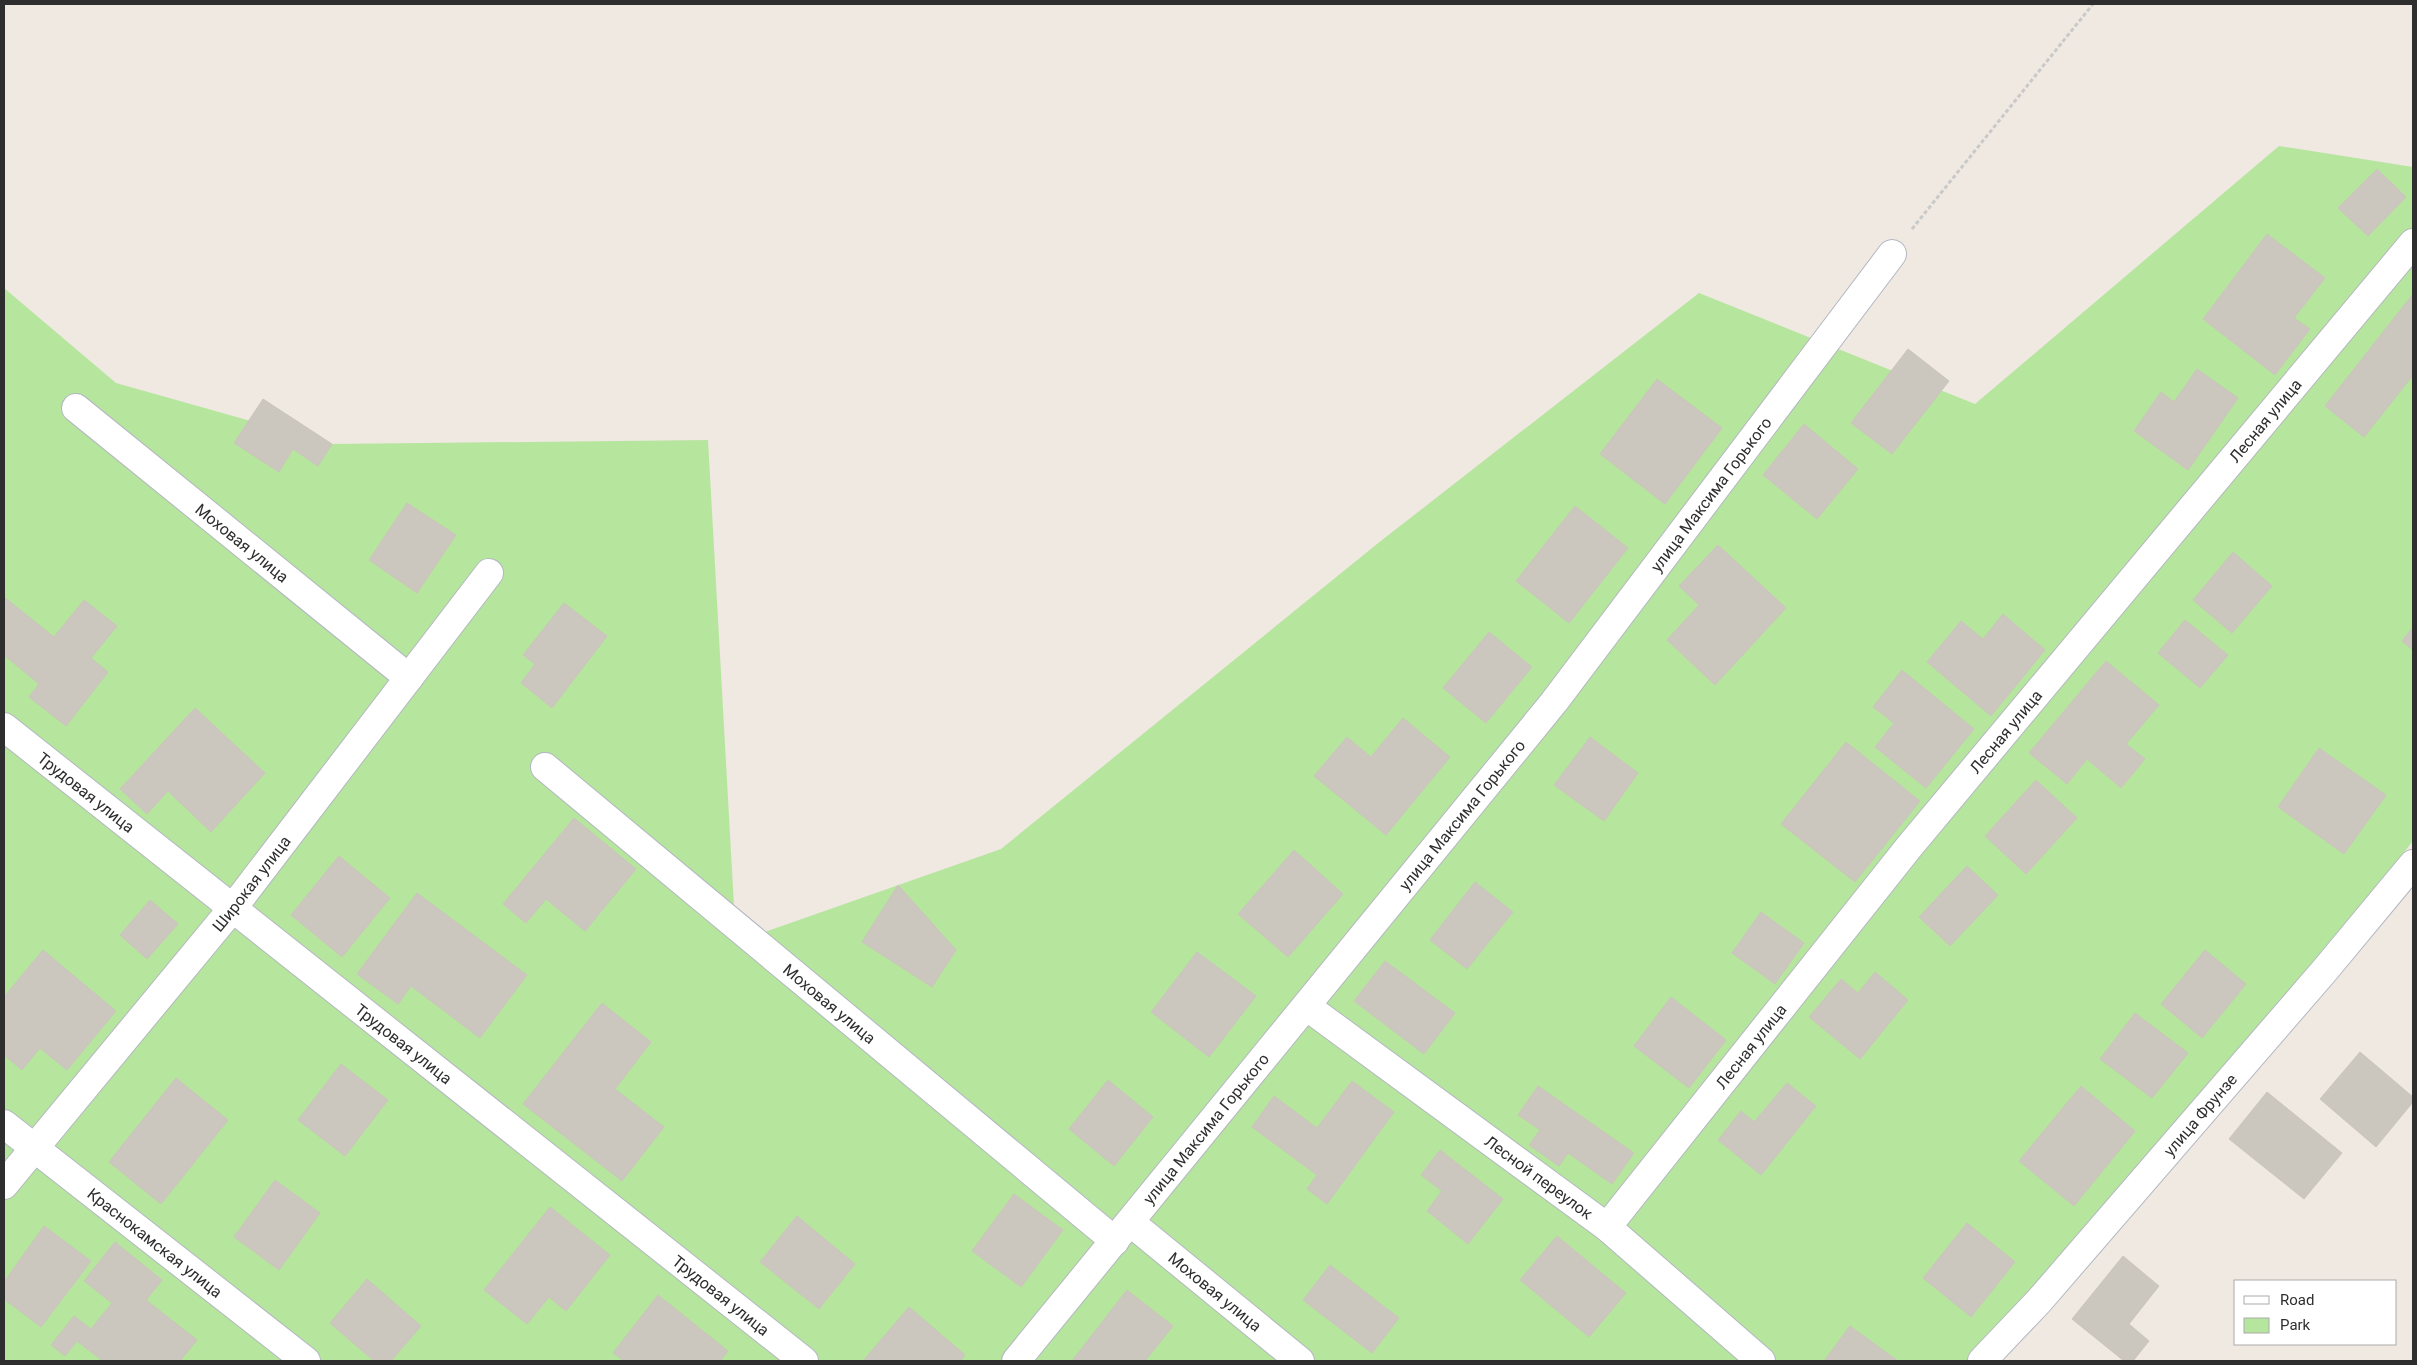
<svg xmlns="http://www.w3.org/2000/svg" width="2417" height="1365" font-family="Roboto,sans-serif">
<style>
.green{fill:#b6e59e}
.building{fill:#cbc7bf;stroke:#cbc5ba}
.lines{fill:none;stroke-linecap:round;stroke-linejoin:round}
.minor-casing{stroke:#b4b7c1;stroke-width:30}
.path{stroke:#c9c9c9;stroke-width:3;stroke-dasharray:4 2.5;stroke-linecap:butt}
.minor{stroke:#fff;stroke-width:28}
.labels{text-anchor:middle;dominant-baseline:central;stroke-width:5;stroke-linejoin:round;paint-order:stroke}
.street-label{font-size:16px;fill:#2e2e2e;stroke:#fff}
</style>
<rect width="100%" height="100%" fill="#efe9e1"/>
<polygon class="green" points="2279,146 2413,167 2413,841 1990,1361 4,1361 4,288 116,383 332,444 708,440 736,942 1001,849 1377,544 1699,293 1975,404"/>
<g class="building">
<polygon points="2377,169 2406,197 2368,236 2338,208"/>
<polygon points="2267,234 2325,278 2294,318 2310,329 2275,375 2203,319"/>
<polygon points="2413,294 2413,375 2364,437 2325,406"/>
<polygon points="1908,349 1949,381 1892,454 1851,423"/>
<polygon points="2197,369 2238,398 2188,470 2134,431 2161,392 2174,402"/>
<polygon points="1657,379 1722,428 1665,504 1600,454"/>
<polygon points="263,399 332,444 318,466 293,449 279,472 234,443"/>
<polygon points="1804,424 1858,469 1817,519 1763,475"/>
<polygon points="407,503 456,535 417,593 369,560"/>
<polygon points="1575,506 1628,548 1569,623 1516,581"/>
<polygon points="1718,545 1786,608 1715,685 1667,640 1699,605 1679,586"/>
<polygon points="2233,552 2272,586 2232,633 2193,600"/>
<polygon points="4,597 54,637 84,600 117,626 91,658 108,672 66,726 29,697 39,684 4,655"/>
<polygon points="564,603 607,636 552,708 521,683 535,664 523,655"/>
<polygon points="2003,614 2045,650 1991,716 1927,662 1961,621 1983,639"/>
<polygon points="2185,620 2228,655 2200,688 2158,653"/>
<polygon points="2413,627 2413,650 2402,641"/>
<polygon points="1489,632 1532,667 1486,723 1443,688"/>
<polygon points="2106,661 2159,705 2126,744 2145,759 2121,788 2087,759 2067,784 2029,753"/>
<polygon points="1902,670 1974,729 1926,788 1875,747 1894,723 1873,707"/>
<polygon points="195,708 265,773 211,832 168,791 147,814 120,789"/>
<polygon points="1403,718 1450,757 1386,835 1314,776 1347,737 1371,757"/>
<polygon points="1590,737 1638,773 1604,821 1554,785"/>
<polygon points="1846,742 1920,801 1855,882 1781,824"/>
<polygon points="2319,748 2386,795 2344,854 2278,807"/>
<polygon points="2036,780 2077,818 2026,874 1985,836"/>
<polygon points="574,818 636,869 585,931 546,899 526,923 503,904"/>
<polygon points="1294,850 1343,894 1288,957 1238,914"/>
<polygon points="339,856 390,898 342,957 291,915"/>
<polygon points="1967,866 1998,895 1950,946 1919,917"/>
<polygon points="1475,882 1513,912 1467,969 1430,940"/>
<polygon points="898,885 956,950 932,987 862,942"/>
<polygon points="417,893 527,975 480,1038 411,986 398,1004 357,974"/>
<polygon points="150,900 178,924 147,959 120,935"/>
<polygon points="1761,912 1804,943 1775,984 1732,953"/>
<polygon points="43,950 116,1011 67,1070 40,1048 22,1070 4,1055 4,997"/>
<polygon points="2205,950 2246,984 2202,1038 2161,1004"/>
<polygon points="1197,952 1256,996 1209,1057 1151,1012"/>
<polygon points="1385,961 1455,1013 1424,1054 1354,1001"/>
<polygon points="1875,972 1908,1000 1860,1059 1809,1017 1841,979 1858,993"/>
<polygon points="1671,997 1726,1040 1689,1088 1634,1046"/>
<polygon points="602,1003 651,1042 615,1089 664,1127 622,1181 523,1104"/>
<polygon points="2135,1013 2188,1053 2152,1098 2100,1059"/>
<polygon points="2360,1052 2413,1097 2413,1102 2376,1147 2320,1099"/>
<polygon points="341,1064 388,1100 345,1156 298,1120"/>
<polygon points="176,1078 228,1120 161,1204 109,1162"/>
<polygon points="1108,1080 1153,1117 1114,1166 1069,1129"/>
<polygon points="1352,1081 1394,1112 1327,1204 1307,1189 1317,1175 1252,1127 1274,1096 1317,1128"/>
<polygon points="1787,1083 1816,1106 1761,1175 1718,1140 1741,1111 1754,1122"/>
<polygon points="1538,1086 1634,1153 1612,1184 1568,1153 1559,1166 1529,1145 1540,1130 1518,1115"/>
<polygon points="2081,1086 2135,1131 2074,1206 2019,1161"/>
<polygon points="2267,1092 2342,1153 2304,1199 2229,1139"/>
<polygon points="1440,1150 1503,1199 1468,1244 1427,1211 1442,1191 1421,1175"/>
<polygon points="275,1180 320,1213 279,1270 234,1237"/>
<polygon points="1014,1194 1063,1230 1021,1287 972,1251"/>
<polygon points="550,1207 610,1255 566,1311 549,1297 527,1324 484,1290"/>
<polygon points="797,1216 855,1264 819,1309 760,1262"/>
<polygon points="1967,1223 2015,1262 1971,1317 1923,1278"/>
<polygon points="44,1226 91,1261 41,1327 4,1299 4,1282"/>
<polygon points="1557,1236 1626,1293 1589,1337 1520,1280"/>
<polygon points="115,1242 162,1280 146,1300 197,1340 180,1361 103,1361 77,1341 65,1356 51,1345 74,1316 91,1329 112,1303 84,1281"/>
<polygon points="2123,1256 2159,1286 2129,1324 2149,1341 2133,1361 2124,1361 2072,1319"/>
<polygon points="1330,1265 1399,1318 1372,1353 1303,1300"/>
<polygon points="367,1279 421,1326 391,1361 374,1361 330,1323"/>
<polygon points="1127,1290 1173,1326 1145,1361 1072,1361"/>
<polygon points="658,1295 728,1351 720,1361 624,1361 613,1353"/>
<polygon points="909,1307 965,1355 960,1361 863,1361"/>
<polygon points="1850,1326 1898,1361 1824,1361"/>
</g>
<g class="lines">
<defs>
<g id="minor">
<path id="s1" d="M76,408L409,678"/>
<path id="s2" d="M4,727L804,1361"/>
<path id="s3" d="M545,767L1115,1241"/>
<path id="s4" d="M1306,1006L1607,1227L1761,1361"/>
<path id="s5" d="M4,1124L306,1361"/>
<path id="s6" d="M4,1185L232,909L489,573"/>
<path id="s7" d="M1130,1222L1300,1361"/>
<path id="s8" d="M1607,1227L1909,847L2413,243"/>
<path id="s9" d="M1016,1361L1554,702L1892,254"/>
<path id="s10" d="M1982,1361L2039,1301L2325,970L2413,864"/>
</g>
</defs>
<use href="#minor" class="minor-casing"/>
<polyline class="path" points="1912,229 2093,4"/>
<use href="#minor" class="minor"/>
</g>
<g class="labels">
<g class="street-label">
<text stroke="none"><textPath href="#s8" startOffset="1041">Лесная улица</textPath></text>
<text stroke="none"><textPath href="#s9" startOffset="1111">улица Максима Горького</textPath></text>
<text stroke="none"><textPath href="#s1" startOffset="214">Моховая улица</textPath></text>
<text stroke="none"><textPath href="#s8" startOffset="636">Лесная улица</textPath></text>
<text stroke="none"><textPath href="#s2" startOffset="105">Трудовая улица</textPath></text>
<text stroke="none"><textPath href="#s9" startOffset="705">улица Максима Горького</textPath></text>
<text stroke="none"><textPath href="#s6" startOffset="390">Широкая улица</textPath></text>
<text stroke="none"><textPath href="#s3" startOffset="370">Моховая улица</textPath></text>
<text stroke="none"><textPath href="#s2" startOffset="510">Трудовая улица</textPath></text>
<text stroke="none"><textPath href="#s8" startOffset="231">Лесная улица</textPath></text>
<text stroke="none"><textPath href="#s10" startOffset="329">улица Фрунзе</textPath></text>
<text stroke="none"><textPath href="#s9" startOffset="300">улица Максима Горького</textPath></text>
<text stroke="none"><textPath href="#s4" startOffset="289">Лесной переулок</textPath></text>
<text stroke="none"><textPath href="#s5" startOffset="192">Краснокамская улица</textPath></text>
<text stroke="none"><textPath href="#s7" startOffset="110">Моховая улица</textPath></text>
<text stroke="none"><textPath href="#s2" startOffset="915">Трудовая улица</textPath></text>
</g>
</g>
<rect width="2417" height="1365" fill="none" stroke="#2e2e2e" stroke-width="10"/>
<rect x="2234" y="1280" width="162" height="65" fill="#ffffff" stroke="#ababab"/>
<rect x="2244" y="1296" width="25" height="8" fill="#ffffff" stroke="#ababab"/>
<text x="2280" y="1305" font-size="15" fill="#2e2e2e">Road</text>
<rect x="2244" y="1318" width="25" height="15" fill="#b6e59e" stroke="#ababab"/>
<text x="2280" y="1330" font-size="15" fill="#2e2e2e">Park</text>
</svg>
